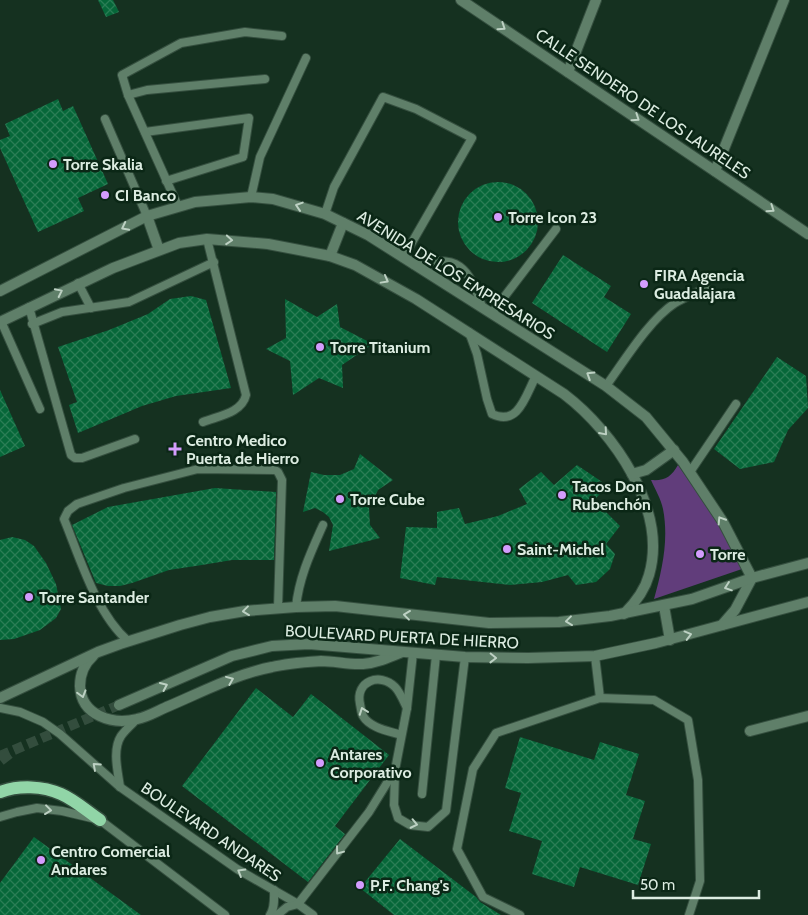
<svg xmlns="http://www.w3.org/2000/svg" width="808" height="915" font-family="Cabin,sans-serif">
<style>
.green{fill:#613d7b}
.building{fill:url(#building-cross-hatch)}
.lines{fill:none;stroke-linecap:round;stroke-linejoin:round}
.minor-tunnel{stroke:#334d3d;stroke-width:10;stroke-dasharray:10 5;stroke-linecap:butt}
.primary-tunnel{stroke:#334d3d;stroke-width:12;stroke-dasharray:12 6;stroke-linecap:butt}
.service-casing{stroke:#354f3f;stroke-width:10}
.minor-casing{stroke:#354f3f;stroke-width:12}
.primary-casing{stroke:#354f3f;stroke-width:15}
.service{stroke:#5f7f69;stroke-width:8}
.minor{stroke:#5f7f69;stroke-width:10}
.primary{stroke:#91d5a7;stroke-width:12}
.oneway{stroke:#bdd1c3}
.poi-dot{fill:#d39cfd;stroke:#0b2716;stroke-width:2}
.labels{text-anchor:middle;dominant-baseline:central;stroke-width:5;stroke-linejoin:round;paint-order:stroke}
.street-label{font-size:16px;fill:#dcece1;stroke:#0b2716}
.poi-label{font-size:16px;font-weight:bold;fill:#dcece1;stroke:#0b2716;text-anchor:start}
</style>
<defs>
<pattern id="building-cross-hatch" width="8" height="8" patternUnits="userSpaceOnUse" patternTransform="scale(1.25)"><rect width="8" height="8" fill="#066739"/><path d="M0 0l8 8M0 8l8-8" fill="none" stroke="#2a7d55"/></pattern>
</defs>
<rect width="100%" height="100%" fill="#153120"/>
<path class="green" d="M678,465L716,520L742,569L654,599C662,570 669,540 663,509C661,499 655,489 651,480C665,481 671,477 678,465Z"/>
<g class="building">
<polygon points="98,0 113,0 119,12 106,17"/>
<polygon points="58,99 63,111 73,106 108,184 78,198 84,211 38,232 0,148 0,140 10,136 5,124"/>
<circle cx="498" cy="222" r="40"/>
<polygon points="563,255 611,286 604,297 631,314 607,352 532,303"/>
<polygon points="191,296 206,300 231,388 176,396 142,406 78,433 69,405 77,402 58,347 109,330 148,314 170,299"/>
<polygon points="285,299 317,317 337,304 340,327 373,344 342,365 343,388 319,378 293,395 290,361 266,349 286,338"/>
<polygon points="777,357 806,376 808,408 788,430 774,462 740,469 714,449"/>
<polygon points="0,390 25,446 0,457"/>
<polygon points="360,454 393,480 378,490 369,508 370,525 380,538 329,551 333,525 329,517 323,512 315,508 303,512 311,472 324,475 340,475 354,469"/>
<polygon points="577,465 608,486 594,500 620,526 606,544 615,554 610,569 596,582 576,585 568,575 542,582 510,585 437,577 435,585 400,578 406,527 437,528 437,512 459,508 465,524 498,516 527,504 519,489 541,472 554,485"/>
<polygon points="215,488 276,492 274,560 232,560 202,565 169,570 132,583 120,586 108,586 96,583 72,525 108,507"/>
<polygon points="12,537 25,540 34,546 46,563 56,584 61,609 56,618 40,630 14,639 0,640 0,540"/>
<polygon points="256,688 293,717 311,694 389,755 335,826 345,834 308,882 182,786"/>
<polygon points="520,737 594,760 600,742 639,754 626,795 645,801 633,839 651,844 638,885 580,867 574,887 532,874 542,841 509,831 521,793 505,788"/>
<polygon points="34,837 141,915 0,915 0,883"/>
<polygon points="400,839 476,897 480,902 501,915 394,915 360,888"/>
</g>
<g class="lines">
<polyline class="minor-tunnel" points="0,756 119,705"/>
<polyline class="primary-tunnel" points="0,760 9,753"/>
<defs>
<g id="service">
<polyline points="128,95 147,90 265,79"/>
<polyline points="105,119 147,216"/>
<polyline points="145,132 249,118 243,157 166,181"/>
<polyline points="251,197 260,157 306,58"/>
<polyline points="178,206 128,95 122,75 181,43 245,32 282,36"/>
<polyline points="325,214 334,187 383,97 416,109 472,138 403,258"/>
<path d="M414,265C458,253 469,267 482,307"/>
<polyline points="78,283 91,308"/>
<polyline points="29,307 71,455 75,458 82,458 135,439"/>
<polyline points="492,313 556,229"/>
<polyline points="1,321 40,409"/>
<polyline points="32,324 62,312 129,302 214,262"/>
<path d="M469,332L477,354L487,399L492,414C519,427 526,394 536,376"/>
<path d="M606,386C625,360 649,320 675,303C685,297 696,293 706,288"/>
<path d="M203,422C218,416 242,413 246,395L207,239"/>
<polyline points="690,472 736,404"/>
<path d="M296,607C299,577 311,552 323,525"/>
<path d="M128,641C96,613 80,558 64,519L68,511L77,504L124,488L198,469L275,470L278,472L282,480L278,608"/>
<polyline points="595,656 600,698"/>
<polyline points="0,708 20,712 43,722 60,734 120,787 237,869 298,904 313,915"/>
<path d="M401,735C389,731 370,728 363,716C361,713 361,708 360,704C355,681 380,672 395,687C400,692 404,702 407,708"/>
<polyline points="395,772 394,805 398,818 410,825 428,827 446,811 465,657"/>
<path d="M120,787C118,772 112,750 121,736C125,730 132,724 137,719"/>
<polyline points="422,794 436,655"/>
<polyline points="0,817 17,812 37,808 62,811 100,820 225,915"/>
<path d="M270,915C275,908 274,899 274,890"/>
<polyline points="277,915 287,907 298,904 369,812 395,770 407,708 413,653"/>
<polyline points="520,915 483,897 457,849 473,769 496,733 600,698 654,700 688,720 698,780 700,881 689,915"/>
</g>
<g id="minor">
<polyline points="461,0 808,234"/>
<polyline points="568,72 596,0"/>
<polyline points="715,171 784,0"/>
<polyline points="147,216 159,250"/>
<polyline points="330,256 343,223"/>
<polyline points="0,291 147,216 195,202 251,197 273,199 325,214 368,235 606,386 646,417 683,462 723,522 752,578 735,610 722,625"/>
<path d="M0,322L113,268L179,243L207,239L268,244L330,256L355,265L416,299L564,394C614,432 668,510 649,575C645,590 635,603 624,614"/>
<polyline points="632,474 646,470 674,450"/>
<polyline points="664,606 670,640"/>
<path d="M93,656C84,664 80,674 80,686C81,716 113,725 137,719C148,717 159,710 169,706C202,692 236,674 272,667C288,663 306,662 321,661C335,661 349,665 363,664C376,663 388,658 400,653"/>
<polyline points="0,698 98,652 120,644 180,625 210,617 245,611 296,607 335,606 489,623 559,622 610,616 692,599 752,578 808,563"/>
<polyline points="119,705 232,656 272,646 309,644 465,657 528,658 595,656 656,643 808,602"/>
<polyline points="750,731 808,716"/>
</g>
<path id="primary" d="M0,792C19,785 43,786 61,794C75,800 88,812 100,820"/>
</defs>
<use href="#service" class="service-casing"/>
<use href="#minor" class="minor-casing"/>
<use href="#primary" class="primary-casing"/>
<use href="#service" class="service"/>
<use href="#minor" class="minor"/>
<use href="#primary" class="primary"/>
</g>
<defs><path id="oneway-chevron" d="M-2-3.5L2.5 0L-2 3.5" fill="none" stroke-width="1.6" stroke-linecap="round" stroke-linejoin="round" transform="scale(1.25)"/></defs>
<g class="oneway">
<use href="#oneway-chevron" transform="translate(502 27) rotate(34)"/>
<use href="#oneway-chevron" transform="translate(636 118) rotate(34)"/>
<use href="#oneway-chevron" transform="translate(299 206) rotate(-162)"/>
<use href="#oneway-chevron" transform="translate(771 209) rotate(34)"/>
<use href="#oneway-chevron" transform="translate(125 227) rotate(153)"/>
<use href="#oneway-chevron" transform="translate(229 240) rotate(4)"/>
<use href="#oneway-chevron" transform="translate(385 280) rotate(29)"/>
<use href="#oneway-chevron" transform="translate(59 292) rotate(-26)"/>
<use href="#oneway-chevron" transform="translate(590 375) rotate(-148)"/>
<use href="#oneway-chevron" transform="translate(604 432) rotate(49)"/>
<use href="#oneway-chevron" transform="translate(721 520) rotate(-122)"/>
<use href="#oneway-chevron" transform="translate(728 587) rotate(161)"/>
<use href="#oneway-chevron" transform="translate(246 611) rotate(173)"/>
<use href="#oneway-chevron" transform="translate(407 615) rotate(-173)"/>
<use href="#oneway-chevron" transform="translate(569 621) rotate(173)"/>
<use href="#oneway-chevron" transform="translate(688 635) rotate(-15)"/>
<use href="#oneway-chevron" transform="translate(493 658) rotate(1)"/>
<use href="#oneway-chevron" transform="translate(230 680) rotate(-22)"/>
<use href="#oneway-chevron" transform="translate(164 686) rotate(-24)"/>
<use href="#oneway-chevron" transform="translate(82 694) rotate(74)"/>
<use href="#oneway-chevron" transform="translate(363 711) rotate(-110)"/>
<use href="#oneway-chevron" transform="translate(96 766) rotate(-138)"/>
<use href="#oneway-chevron" transform="translate(48 810) rotate(7)"/>
<use href="#oneway-chevron" transform="translate(414 824) rotate(12)"/>
<use href="#oneway-chevron" transform="translate(339 851) rotate(127)"/>
<use href="#oneway-chevron" transform="translate(241 872) rotate(-149)"/>
</g>
<g class="poi-dot">
<circle cx="53" cy="164" r="5"/>
<circle cx="105" cy="195" r="5"/>
<circle cx="498" cy="217" r="5"/>
<circle cx="644" cy="284" r="5"/>
<circle cx="320" cy="347" r="5"/>
<path d="M172.5 441.5h5v5h5v5h-5v5h-5v-5h-5v-5h5z"/>
<circle cx="562" cy="495" r="5"/>
<circle cx="340" cy="499" r="5"/>
<circle cx="507" cy="549" r="5"/>
<circle cx="700" cy="554" r="5"/>
<circle cx="29" cy="597" r="5"/>
<circle cx="320" cy="763" r="5"/>
<circle cx="41" cy="860" r="5"/>
<circle cx="360" cy="885" r="5"/>
</g>
<g class="labels">
<g class="street-label">
<text transform="translate(643 104) rotate(34)">CALLE SENDERO DE LOS LAURELES</text>
<text transform="translate(456 275) rotate(32)">AVENIDA DE LOS EMPRESARIOS</text>
<text transform="translate(402 637) rotate(3)">BOULEVARD PUERTA DE HIERRO</text>
<text transform="translate(211 832) rotate(34)">BOULEVARD ANDARES</text>
</g>
<g class="poi-label">
<text x="63" y="164">Torre Skalia</text>
<text x="115" y="195">CI Banco</text>
<text x="508" y="217">Torre Icon 23</text>
<text x="654" y="275">FIRA Agencia<tspan x="654" dy="18">Guadalajara</tspan></text>
<text x="330" y="347">Torre Titanium</text>
<text x="186" y="440">Centro Medico<tspan x="186" dy="18">Puerta de Hierro</tspan></text>
<text x="572" y="486">Tacos Don<tspan x="572" dy="18">Rubenchón</tspan></text>
<text x="350" y="499">Torre Cube</text>
<text x="517" y="549">Saint-Michel</text>
<text x="710" y="554">Torre</text>
<text x="39" y="597">Torre Santander</text>
<text x="330" y="754">Antares<tspan x="330" dy="18">Corporativo</tspan></text>
<text x="51" y="851">Centro Comercial<tspan x="51" dy="18">Andares</tspan></text>
<text x="370" y="885">P.F. Chang's</text>
</g>
</g>
<path d="M633 890v8h126v-8" fill="none" stroke="#dcece1" stroke-width="2.5"/>
<text x="640" y="890" font-size="15" fill="#dcece1" stroke="#0b2716" stroke-width="4" paint-order="stroke">50 m</text>
</svg>
